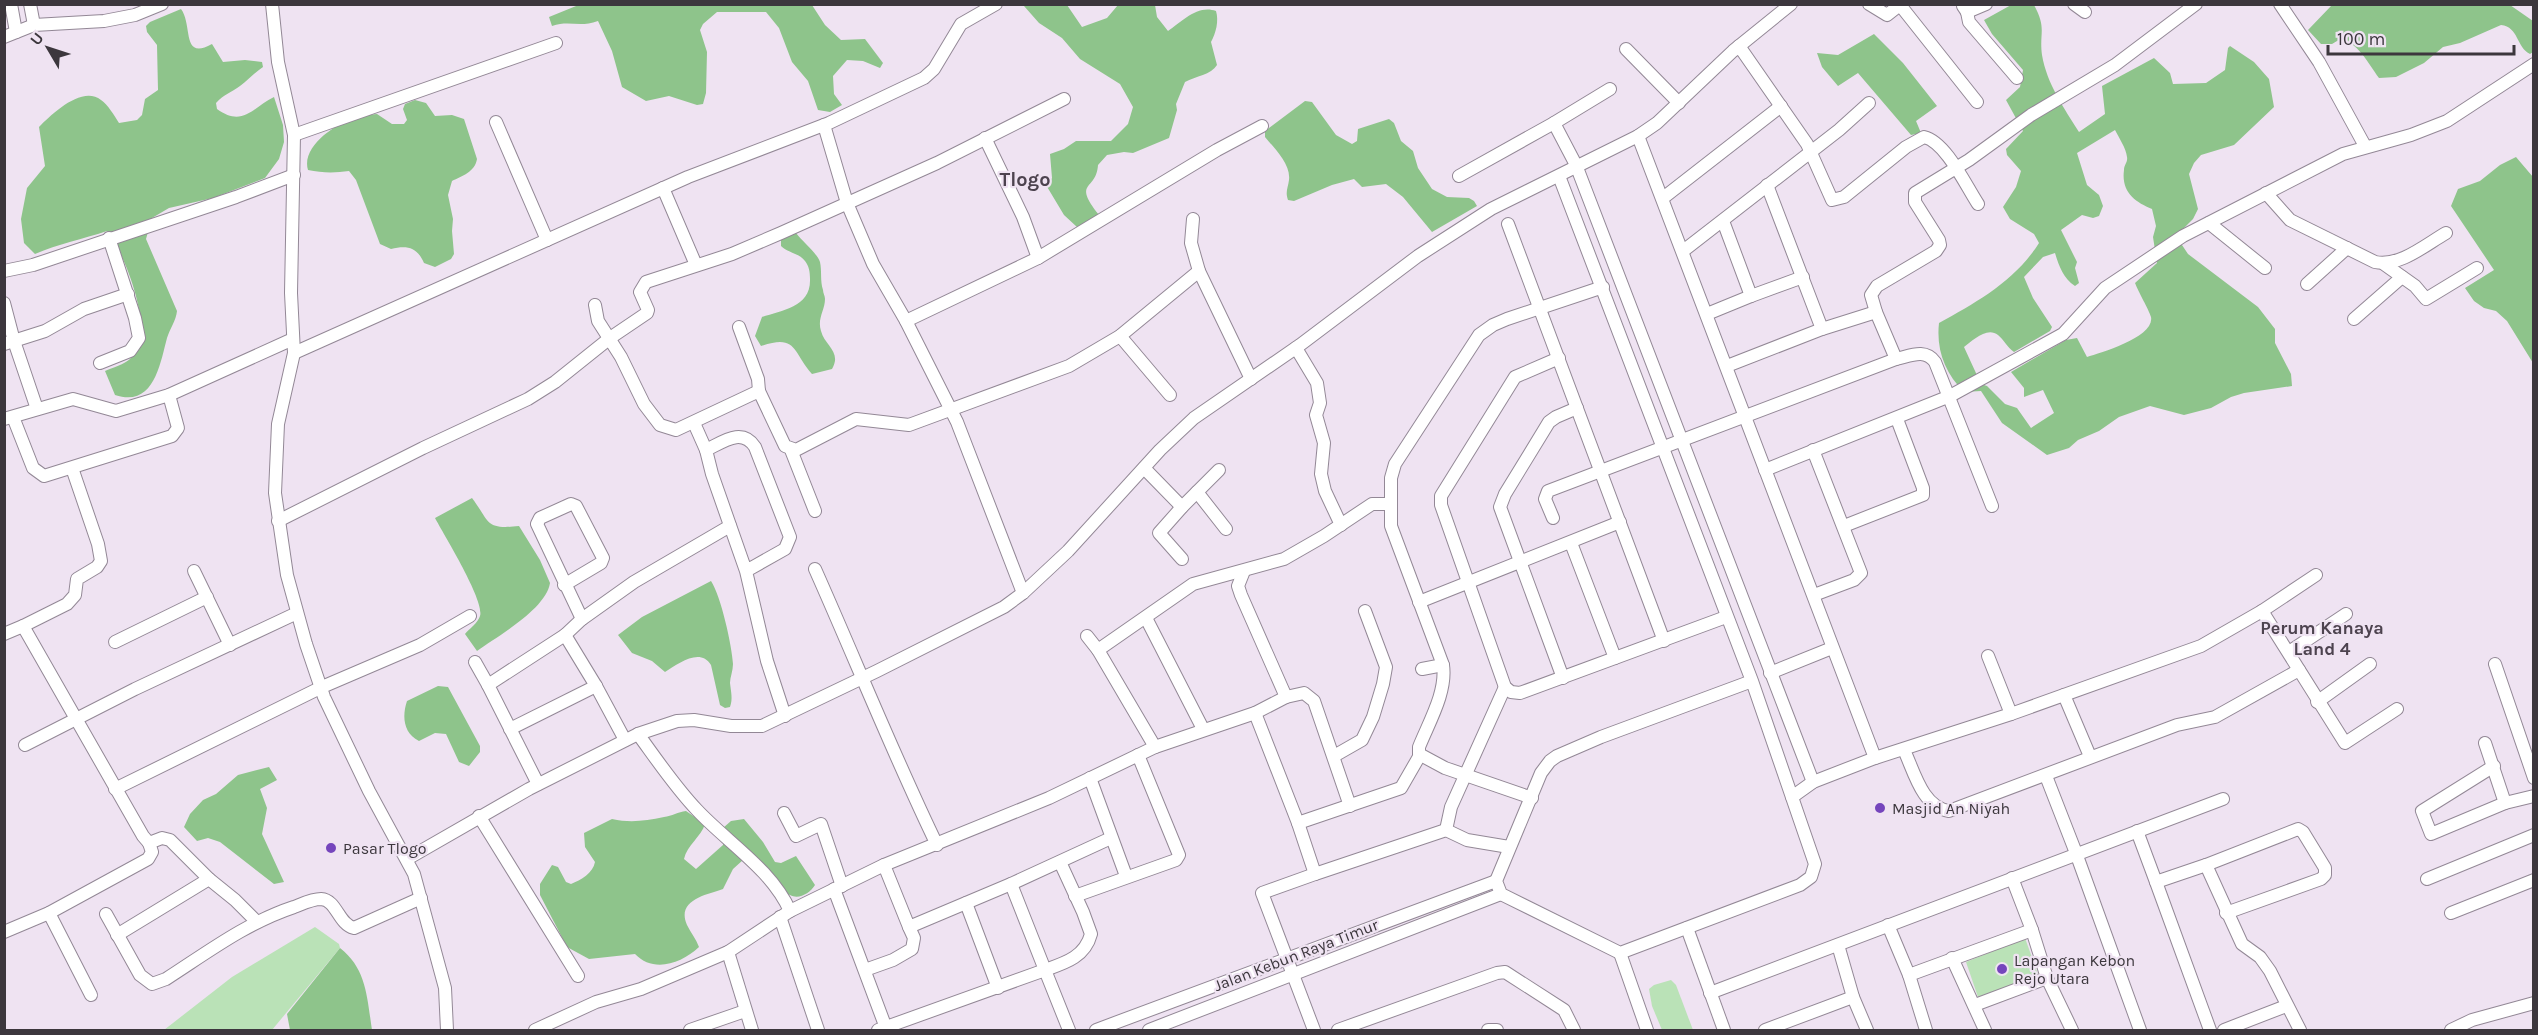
<svg xmlns="http://www.w3.org/2000/svg" width="2538" height="1035" font-family="Karla,sans-serif">
<style>
.green{fill:#bae2b7}
.forest{fill:#8ec48b;fill-rule:evenodd}
.lines{fill:none;stroke-linecap:round;stroke-linejoin:round}
.minor-casing{stroke:#938896;stroke-width:14}
.minor{stroke:#fff;stroke-width:12}
.poi-dot{fill:#7545bc;stroke:#efe3f2;stroke-width:2}
.labels{text-anchor:middle;dominant-baseline:central;stroke-width:4.5;stroke-linejoin:round;paint-order:stroke}
.poi-label{font-size:16px;fill:#3c373d;stroke:#efe3f2;text-anchor:start}
.street-label{font-size:16px;fill:#3c373d;stroke:#efe3f2}
.neighbourhood-label{font-size:18px;font-weight:bold;fill:#4d434f;stroke:#efe3f2}
.quarter-label{font-size:20px;font-weight:bold;fill:#4d434f;stroke:#efe3f2}
</style>
<rect width="100%" height="100%" fill="#efe3f2"/>
<g class="green">
<polygon points="315,927 339,944 340,948 272,1030 164,1030 232,977"/>
<polygon points="2025,938 2039,977 1979,1000 1966,962"/>
<polygon points="1671,980 1676,985 1693,1030 1662,1030 1652,1006 1649,989 1654,985"/>
</g>
<g class="forest">
<path d="M581,4L812,5L825,25L841,40L865,39L883,63L880,68L863,61L847,60L833,76L834,94L842,105L830,112L818,110L808,81L792,62L779,28L766,12H717L703,24L700,30L707,52L706,93L703,104L697,105L669,96L646,101L622,87L612,51L598,21C579,28 570,20 552,26L549,17Z"/>
<path d="M1027,4L1067,5L1082,27L1107,18L1118,5H1155L1157,17L1168,31C1181,22 1198,4 1216,11C1219,21 1216,33 1211,42L1217,65C1211,75 1196,76 1185,82L1176,104L1177,110L1169,138L1133,153L1124,152L1107,155L1098,165C1096,192 1072,180 1099,215L1077,227L1064,215L1046,185L1052,178L1050,154L1064,149L1076,141H1111L1128,124L1133,107L1120,84L1080,59L1062,38L1039,23L1024,6Z"/>
<path d="M2011,5H2034C2047,29 2039,32 2042,55C2047,84 2064,108 2079,132L2105,114L2102,86L2154,58L2170,73L2173,84L2206,83L2225,70L2228,48L2230,46L2254,62L2269,79L2274,107L2234,145L2201,155L2194,163L2189,174L2198,209L2193,219L2176,236L2188,254L2258,307L2275,329V343L2291,374L2292,386L2244,393L2231,397L2211,408L2184,415L2150,406L2119,417L2099,431L2078,440L2069,448L2047,455L2002,423L1981,391L1964,392C1945,373 1936,350 1939,323C1977,302 2015,281 2039,243L2034,234L2010,219L2003,207L2016,187L2021,171L2007,155L2006,149L2023,131L2006,100L2020,87L2023,70L1992,34L1984,20ZM2115,130C2119,138 2126,148 2127,157C2128,162 2124,165 2124,170C2121,192 2135,202 2152,209L2156,226L2153,237L2157,263L2135,283C2138,291 2149,310 2151,317C2155,337 2101,353 2087,357L2077,338L2066,340L2011,372L2024,388V397L2043,390L2054,413L2031,428L2017,408L2005,404L1987,386L1981,384L1964,347C1972,341 1987,326 1998,335C2004,340 2007,347 2014,352L2050,331L2052,327L2033,298L2024,277L2043,257L2055,253C2059,266 2063,278 2075,286L2079,283L2075,268L2077,262L2061,230L2082,215L2093,218L2099,216L2103,206L2099,195L2087,185L2077,153Z"/>
<path d="M2332,5H2510L2533,21V52L2530,54C2516,47 2519,27 2501,25L2460,43L2443,47L2424,63L2396,77L2379,78C2368,63 2361,47 2342,38L2332,44H2321L2308,30Z"/>
<path d="M181,9C193,25 181,61 212,44L223,62L245,60L262,62L263,67C254,73 248,80 240,86C231,93 224,94 216,103L217,109C243,128 253,107 274,97L283,125L284,142L279,159L265,178L213,198L169,208L152,218L146,239L177,311C176,321 170,328 167,338C160,364 154,408 115,395L105,371C112,368 125,364 130,359C134,354 141,344 141,338C144,308 125,255 107,231C83,239 58,244 35,254L24,243L21,219L27,188L45,166L39,127C52,114 82,85 101,100C108,105 114,115 119,123L137,120L142,115L145,99L158,90L157,45L147,32L146,26L150,22Z"/>
<polygon points="1874,34 1903,63 1937,106 1916,121 1921,133 1911,135 1858,73 1838,86 1822,67 1817,53 1838,55"/>
<path d="M415,100L426,103L435,116L452,115L464,119L477,159C475,172 462,176 452,181L448,195L453,219L452,231L454,254L451,259L435,267L424,263C417,247 407,245 391,249L380,244L356,180L349,171C335,173 322,173 308,170C301,147 335,124 354,118C361,115 370,115 377,114L392,124H404L407,120L403,109L405,104Z"/>
<path d="M1305,101L1312,102L1336,135L1352,144L1357,141L1358,129L1389,119L1394,123L1401,141L1413,151L1418,168L1432,189L1447,197L1469,198L1474,201L1477,206L1432,232L1403,197L1386,184L1362,187L1354,179L1332,185L1294,201L1288,200C1285,192 1288,188 1289,180C1291,164 1274,148 1265,137V131Z"/>
<polygon points="2516,157 2533,177 2533,363 2507,321 2496,311 2484,308 2474,301 2465,288 2494,270 2451,206 2458,189 2480,181 2500,165"/>
<path d="M796,233C802,241 817,253 820,262C822,271 820,281 823,290C823,293 825,296 825,299C825,310 817,319 821,331C825,346 842,352 832,369L812,374C792,351 797,334 761,346L755,336L762,317C782,310 811,307 810,279C810,272 809,266 805,261C799,253 788,253 781,246V240L788,235Z"/>
<path d="M472,498C490,522 485,530 519,526L540,560L550,583C546,609 498,636 477,651L465,634C469,629 478,623 480,616C485,601 444,535 435,518Z"/>
<path d="M711,581C721,596 732,646 733,664C733,671 730,677 730,683C731,692 733,699 730,707L725,708L720,705L711,665C700,647 678,664 665,672L652,661L632,653L618,635L642,617Z"/>
<path d="M438,686L448,687L480,746V752L469,766L459,762L446,734L435,733L419,741C403,733 402,716 407,701Z"/>
<polygon points="269,767 277,780 260,789 267,808 262,834 284,882 274,884 220,842 208,838 197,841 184,827 190,814 203,800 216,794 238,775"/>
<path d="M686,811L705,824C701,837 687,845 684,859L696,869L723,845V828L731,821L744,819L763,842L775,862L781,863L796,856L815,885C810,893 799,900 790,895C779,890 755,868 743,860L733,869L723,889C706,895 676,900 687,925C691,933 696,939 699,947C681,964 653,973 635,954L589,959L567,947L540,895V884L552,865L558,867L566,882L571,884C581,880 593,873 595,862L585,847L584,833L612,819C630,823 645,821 664,817C672,816 678,812 686,811Z"/>
<path d="M340,948C367,969 367,998 372,1030H290L287,1014Z"/>
</g>
<g class="lines">
<defs>
<g id="minor">
<polyline points="11,4 16,32"/>
<polyline points="30,4 34,25"/>
<polyline points="272,4 278,62 294,135 291,293 294,353 278,424 275,493 287,575 306,644 324,697 369,791 414,874 445,988 447,1030"/>
<polyline points="1869,4 1887,15 1901,4"/>
<polyline points="2074,4 2085,12"/>
<polyline points="2280,4 2319,62 2365,146"/>
<polyline points="1900,5 1977,102"/>
<polyline points="1963,6 1967,12 1986,4"/>
<polyline points="1967,12 1969,22 2017,78"/>
<polyline points="4,37 34,25 104,21 135,15 162,4"/>
<path d="M1739,46L1807,144L1832,200L1844,197L1906,147L1924,137C1946,142 1966,186 1978,204"/>
<polyline points="1626,49 1679,103"/>
<polyline points="1610,89 1554,123 1576,165 1813,782"/>
<polyline points="496,122 547,240"/>
<polyline points="824,125 847,203 873,264 906,321 957,422 1023,593"/>
<polyline points="294,135 556,43"/>
<polyline points="1638,136 1875,758"/>
<polyline points="985,138 1023,217 1038,258"/>
<polyline points="1459,176 1554,123"/>
<polyline points="1559,176 1752,681 1815,864 1811,877 1800,885 1620,953 1501,894 1496,881 1541,773 1550,761 1557,756 1601,737 1752,681"/>
<polyline points="1767,185 1822,329"/>
<polyline points="663,188 696,265"/>
<path d="M2266,193L2290,220L2375,262C2400,267 2425,245 2446,233"/>
<polyline points="1663,198 1781,106"/>
<polyline points="1193,219 1191,243 1199,271 1251,379"/>
<polyline points="1723,221 1751,296 1803,277"/>
<polyline points="2209,223 2265,268"/>
<polyline points="1508,224 1664,641"/>
<polyline points="1683,251 1839,130 1869,103"/>
<polyline points="2384,264 2415,286 2426,299 2477,268"/>
<polyline points="4,271 33,265 236,197 294,175"/>
<polyline points="2307,284 2347,248"/>
<polyline points="4,303 14,341 37,409"/>
<polyline points="595,305 598,321 621,357 644,404 660,425 676,430 759,391 785,446 796,450 856,419 909,425 1069,366 1120,336 1199,271"/>
<polyline points="1707,314 1751,296"/>
<polyline points="2354,319 2402,277"/>
<polyline points="906,321 1038,258 1217,150 1262,126"/>
<polyline points="739,327 758,379 759,391"/>
<polyline points="1120,336 1170,395"/>
<polyline points="4,344 45,331 84,309 128,294"/>
<polyline points="1296,348 1317,383 1320,403 1316,415 1324,443 1321,474 1325,491 1341,525"/>
<polyline points="294,353 688,177 829,123 924,78 934,69 961,24 996,4"/>
<polyline points="1559,358 1515,377 1441,496 1441,505 1505,687 1511,692 1520,693 1726,617"/>
<polyline points="1896,359 1876,312 1871,295 1877,286 1936,251 1940,245 1939,240 1915,202 1915,193 1969,160 2031,115 2115,65 2196,4"/>
<polyline points="100,363 130,351 139,338 135,318 109,238"/>
<polyline points="1727,366 1822,329 1876,312"/>
<polyline points="13,417 33,468 44,476 172,436 178,428 169,395"/>
<polyline points="4,419 73,399 116,411 169,395 293,339"/>
<polyline points="694,423 706,450"/>
<polyline points="791,450 815,511"/>
<polyline points="1813,450 1861,573 1854,580 1814,595"/>
<polyline points="1144,468 1182,507"/>
<polyline points="1765,470 1950,396 2063,334 2105,288 2183,236 2343,154 2411,135 2447,121 2534,64"/>
<polyline points="1197,492 1226,529"/>
<path d="M1553,518L1545,499L1548,491L1896,359C1910,356 1925,348 1935,362L1992,506"/>
<polyline points="278,521 423,448 528,399 555,382 610,338 647,313 648,310 640,292 646,282 732,254 781,233 937,163 1064,99"/>
<polyline points="1844,526 1923,495 1923,488 1897,419"/>
<polyline points="1571,543 1615,658"/>
<polyline points="1182,559 1159,533 1182,507 1219,470"/>
<path d="M815,569C856,661 893,754 937,845"/>
<polyline points="194,571 230,645"/>
<path d="M746,571L785,549L790,537L755,447C742,427 723,442 706,450L712,474L746,571L767,661L785,716"/>
<polyline points="1244,571 1238,586 1241,595 1286,697"/>
<polyline points="564,585 601,563 603,558 576,506 571,504 540,518 537,524 582,619"/>
<polyline points="1419,602 1620,522"/>
<polyline points="2262,611 2345,743 2397,709"/>
<polyline points="1146,618 1203,729"/>
<polyline points="23,626 67,604 75,595 77,579 97,567 101,561 98,544 72,468"/>
<polyline points="4,634 23,626 143,836 149,843 162,838 170,840 209,879"/>
<polyline points="565,635 596,686 625,740"/>
<polyline points="1087,636 1098,650"/>
<polyline points="115,642 207,597"/>
<polyline points="2289,652 2346,614"/>
<polyline points="1988,656 2011,714"/>
<polyline points="475,662 488,685"/>
<polyline points="2495,664 2534,778"/>
<polyline points="1422,669 1443,665"/>
<polyline points="1770,673 1832,648"/>
<polyline points="1563,678 1500,507 1505,494 1549,422 1556,417 1577,408"/>
<polyline points="2064,695 2089,754"/>
<polyline points="2317,702 2370,664"/>
<polyline points="1255,713 1298,823 1315,874 1446,830 1467,840 1509,847"/>
<polyline points="510,729 596,686"/>
<path d="M638,734C657,760 675,787 697,810C728,843 771,869 790,911"/>
<polyline points="2485,743 2505,803"/>
<polyline points="25,745 135,689 297,613"/>
<polyline points="1155,747 1098,650 1193,584 1284,559 1324,536 1372,504 1390,504"/>
<path d="M1904,750C1914,771 1922,807 1949,811L2177,725L2215,717L2299,670"/>
<polyline points="1334,756 1362,740 1373,717 1383,684 1386,667 1365,611"/>
<polyline points="2494,766 2422,811 2431,834 2505,803 2534,796"/>
<polyline points="2046,776 2076,853 2140,1030"/>
<polyline points="1090,778 1126,876"/>
<polyline points="538,784 488,685 565,635 582,619 634,582 730,526"/>
<polyline points="115,789 322,687 420,645 470,616"/>
<polyline points="1792,797 1813,782 1875,758 2011,714 2201,646 2262,611 2316,575"/>
<path d="M1532,798L1445,768L1419,754V747C1429,722 1447,692 1443,665L1391,526V478L1395,464L1479,335L1493,325L1507,319L1603,287"/>
<polyline points="784,813 796,836 821,824 842,886"/>
<polyline points="479,816 578,976"/>
<polyline points="1298,823 1401,788 1420,755"/>
<polyline points="1446,830 1451,807 1505,687"/>
<polyline points="2137,831 2156,882 2206,865 2242,944 2260,957 2270,971 2300,1030"/>
<polyline points="407,859 529,789 638,734 677,721 694,720 731,726 762,726 877,671 1004,607 1023,593 1068,551 1160,450 1194,418 1300,345 1418,256 1491,209 1638,136 1657,123 1733,51 1791,4"/>
<polyline points="884,865 909,927 1011,884 1111,838"/>
<polyline points="2206,865 2298,829 2303,832 2325,868 2325,875 2321,879 2226,913"/>
<polyline points="2012,878 2032,930 2047,978 2072,1030"/>
<polyline points="2427,879 2534,835"/>
<polyline points="2156,882 2210,1030"/>
<path d="M1011,884L1045,970C1065,963 1085,957 1091,934L1083,912L1060,862"/>
<polyline points="834,889 886,1028"/>
<polyline points="1075,896 1176,860 1179,855 1138,755"/>
<polyline points="966,903 998,988"/>
<polyline points="49,913 91,995"/>
<polyline points="2451,913 2534,880"/>
<path d="M106,914L140,975L152,984L166,979C208,952 246,923 294,907C302,904 312,899 321,899C337,900 338,924 354,928L421,898"/>
<polyline points="780,917 818,1030"/>
<polyline points="1888,925 1909,975 1926,1030"/>
<polyline points="1687,928 1724,1030"/>
<polyline points="4,932 49,913 148,859 152,852 149,843"/>
<polyline points="117,935 209,879 235,900 257,922"/>
<polyline points="1838,945 1853,997 1867,1030"/>
<polyline points="728,952 752,1030"/>
<polyline points="1620,953 1647,1030"/>
<polyline points="1952,958 1985,1030"/>
<polyline points="865,970 893,960 912,949 914,938 909,927"/>
<polyline points="1909,975 2032,930"/>
<polyline points="1710,993 2223,799"/>
<polyline points="1975,1005 2047,978"/>
<polyline points="535,1030 596,1002 641,989 728,952 790,911 884,865 1049,798 1155,747 1255,713 1286,697 1304,693 1314,701 1350,806"/>
<polyline points="690,1030 745,1011"/>
<polyline points="878,1030 1045,970 1069,1030"/>
<polyline points="1096,1030 1496,881"/>
<polyline points="1149,1030 1501,894"/>
<polyline points="1314,1030 1262,893 1315,874"/>
<polyline points="1338,1030 1497,973 1505,972 1564,1010 1574,1030"/>
<polyline points="1488,1030 1497,1030"/>
<polyline points="1765,1030 1853,997"/>
<polyline points="2224,1030 2286,1006"/>
<polyline points="2451,1030 2472,1020 2534,1003"/>
</g>
</defs>
<use href="#minor" class="minor-casing"/>
<use href="#minor" class="minor"/>
</g>
<g class="poi-dot">
<circle cx="1880" cy="808" r="6"/>
<circle cx="331" cy="848" r="6"/>
<circle cx="2002" cy="969" r="6"/>
</g>
<g class="labels">
<g class="poi-label">
<text x="1892" y="808">Masjid An Niyah</text>
<text x="343" y="848">Pasar Tlogo</text>
<text x="2014" y="960">Lapangan Kebon<tspan x="2014" dy="18">Rejo Utara</tspan></text>
</g>
<g class="street-label">
<text transform="translate(1296 955) rotate(-21)">Jalan Kebun Raya Timur</text>
</g>
<g class="neighbourhood-label">
<text x="2322" y="628">Perum Kanaya<tspan x="2322" dy="21">Land 4</tspan></text>
</g>
<g class="quarter-label">
<text x="1025" y="179">Tlogo</text>
</g>
</g>
<rect width="2538" height="1035" fill="none" stroke="#3c373d" stroke-width="12"/>
<g transform="translate(48 48) rotate(309)" stroke="#efe3f2" stroke-width="4.5" paint-order="stroke">
<path d="M0-4.5L10 22L0 15L-10 22Z" fill="#3c373d"/>
<text y="-9" font-size="16" font-weight="bold" text-anchor="middle" fill="#3c373d">U</text>
</g>
<path d="M2328 45v9h186v-9" fill="none" stroke="#3c373d" stroke-width="3"/>
<text x="2337" y="45" font-size="18" fill="#3c373d" stroke="#efe3f2" stroke-width="4.5" paint-order="stroke">100 m</text>
</svg>
